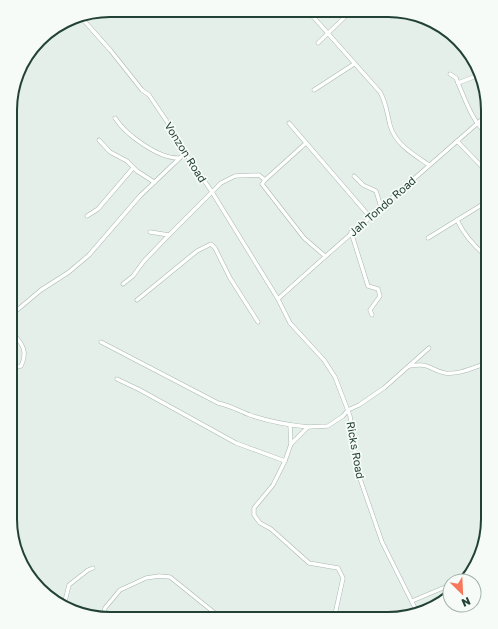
<svg xmlns="http://www.w3.org/2000/svg" width="498" height="629" font-family="'Golos Text',sans-serif">
<style>
.lines{fill:none;stroke-linecap:round;stroke-linejoin:round}
.minor-casing{stroke:#a7b8b1;stroke-width:4.5}
.minor{stroke:#fff;stroke-width:3.5}
.labels{text-anchor:middle;dominant-baseline:central;stroke-width:3.5;stroke-linejoin:round;paint-order:stroke}
.street-label{font-size:11px;fill:#234237;stroke:#f6fbf8}
.rim{fill:none;stroke:#234237;stroke-width:2}
</style>
<rect width="100%" height="100%" fill="#e5efea"/>
<g class="lines">
<defs>
<g id="minor">
<path d="M309,12L380,92C386,102 387,113 390,125C395,144 413,154 429,165"/>
<polyline points="79,15 111,51 142,90 149,95 172,129 185,153 212,192 278,299 290,323 324,360 335,377 350,416 358,473 382,542 417,612"/>
<polyline points="318,43 350,12"/>
<path d="M450,74L456,78C463,94 473,125 488,134"/>
<polyline points="458,83 479,75"/>
<polyline points="314,90 354,64"/>
<path d="M115,118C126,135 158,158 178,158"/>
<polyline points="289,123 370,217"/>
<polyline points="99,140 110,152 127,161 137,171 154,182"/>
<polyline points="457,141 487,172"/>
<polyline points="354,176 363,185 376,191 381,207"/>
<polyline points="265,180 306,143"/>
<polyline points="87,216 98,209 133,168"/>
<path d="M457,220C464,235 475,247 488,258"/>
<polyline points="150,232 169,235 221,183 235,176 259,175 265,180 262,184 304,238 325,256"/>
<polyline points="351,232 368,286 378,289 380,296 370,310 372,315"/>
<polyline points="428,238 488,201"/>
<polyline points="123,284 133,276 144,261 169,235"/>
<path d="M278,299C347,236 418,176 488,114"/>
<polyline points="137,300 197,251 211,244 215,248 230,278 258,322"/>
<polyline points="10,316 41,290 69,272 89,255 140,196 185,153"/>
<path d="M101,342L218,403C229,405 239,411 250,415C267,421 289,425 308,427"/>
<path d="M409,366C432,362 428,370 445,373C460,375 474,367 488,363"/>
<path d="M10,368L21,366C30,347 18,342 10,328"/>
<polyline points="117,379 140,390 236,443 285,461"/>
<polyline points="290,425 291,444 285,461 273,485 254,508 254,515 260,523 271,529 309,563 338,568 343,578 334,619"/>
<polyline points="291,444 308,427 328,426 343,416 348,410 359,405 384,388 429,348"/>
<polyline points="456,581 473,570"/>
<polyline points="412,601 450,585"/>
<polyline points="64,605 69,585 88,570 93,568"/>
<polyline points="103,619 105,608 120,590 146,578 159,576 170,577 216,614 231,619"/>
</g>
</defs>
<use href="#minor" class="minor-casing"/>
<use href="#minor" class="minor"/>
</g>
<g class="labels">
<g class="street-label">
<text transform="translate(186 152) rotate(58)">Vonzon Road</text>
<text transform="translate(382 206) rotate(-41)">Jah Tondo Road</text>
<text transform="translate(356 450) rotate(80)">Ricks Road</text>
</g>
</g>
<path d="M0 0H498V629H0ZM110 17H388A93 93 0 0 1 481 110V519A93 93 0 0 1 388 612H110A93 93 0 0 1 17 519V110A93 93 0 0 1 110 17Z" fill="#f6fbf8" fill-rule="evenodd"/>
<path class="rim" d="M110 17H388A93 93 0 0 1 481 110V519A93 93 0 0 1 388 612H110A93 93 0 0 1 17 519V110A93 93 0 0 1 110 17Z"/>
<g transform="translate(462 593) rotate(156)"><circle r="19" fill="#f6fbf8" stroke="#a2b1ab"/>
<path d="M0-3L7 15L0 10L-7 15Z" fill="#f8765a"/>
<text y="-6" font-size="11" font-weight="bold" text-anchor="middle" fill="#234237">N</text>
</g>
</svg>
